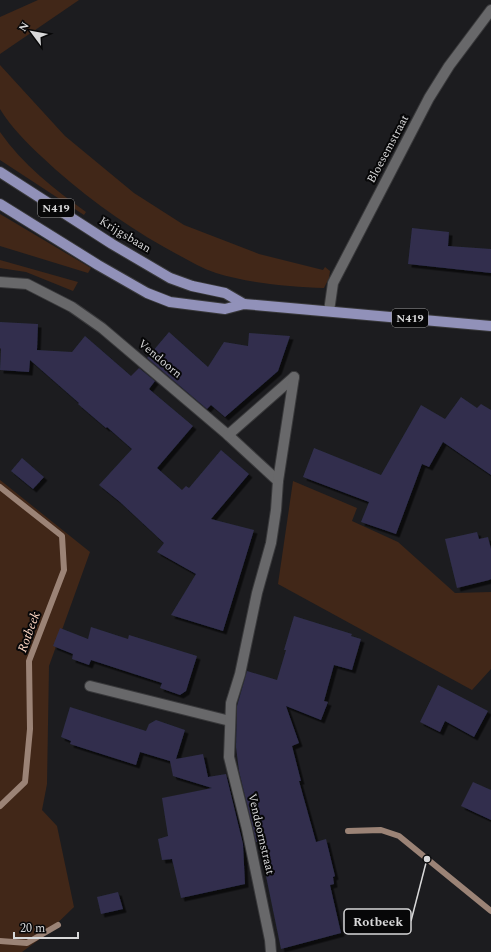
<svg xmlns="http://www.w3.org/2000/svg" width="491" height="952" font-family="Spectral,serif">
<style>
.green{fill:#412718}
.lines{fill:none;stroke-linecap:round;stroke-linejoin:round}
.stream{stroke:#9b8376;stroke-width:6}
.building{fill:#302f4d;filter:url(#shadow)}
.minor-casing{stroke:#39393b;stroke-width:12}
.primary-casing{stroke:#39393b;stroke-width:12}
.minor{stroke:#68686a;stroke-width:10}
.primary{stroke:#9191b9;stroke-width:10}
.labels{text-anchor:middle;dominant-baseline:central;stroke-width:4;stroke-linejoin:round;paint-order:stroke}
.shield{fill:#070708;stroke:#99999a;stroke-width:1}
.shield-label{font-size:11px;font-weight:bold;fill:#d8d8d9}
.street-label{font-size:12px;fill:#d8d8d9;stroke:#070708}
.water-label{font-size:13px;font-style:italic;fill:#fbd5c2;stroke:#070708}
.leader{fill:none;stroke:#d8d8d9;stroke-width:1.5}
.callout-dot{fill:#d8d8d9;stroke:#070708;stroke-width:1.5}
.callout{fill:#070708;stroke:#d8d8d9;stroke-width:1.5}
.callout-label{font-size:13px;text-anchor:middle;font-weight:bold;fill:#d8d8d9}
</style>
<defs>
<filter id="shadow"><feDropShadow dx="3.5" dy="3.5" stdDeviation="0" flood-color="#0009"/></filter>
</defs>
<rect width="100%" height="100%" fill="#1c1c1f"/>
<g class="green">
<polygon points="38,0 79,0 0,54 0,17"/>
<path d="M0,65L65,136L134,193L184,225L259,254L323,270L325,267L330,271L329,278L324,288C290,287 248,283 216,273C198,267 181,256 164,247C120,222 79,192 42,157C27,143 11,127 0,109Z"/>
<path d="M0,132C23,165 54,189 86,212L84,215L0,160Z"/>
<polygon points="0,214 91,268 88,273 0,246"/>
<polygon points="0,260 78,282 73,291 26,272 0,268"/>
<polygon points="0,480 90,552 49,666 47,784 42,810 57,826 74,907 44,936 22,952 0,952"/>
<polygon points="293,481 357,508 352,521 398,542 455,593 491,592 491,669 472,690 278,584"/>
</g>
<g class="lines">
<g class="stream">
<polyline points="0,487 62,536 64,570 29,661 30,729 25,782 0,806"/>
<polyline points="348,831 381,830 399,836 491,911"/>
<polyline points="0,941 27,943 58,925"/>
</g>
</g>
<g class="building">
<polygon points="412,228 449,232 448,246 491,249 491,273 408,264"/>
<polygon points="0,322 38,324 37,350 72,352 85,336 131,376 139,368 155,381 149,389 193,426 157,468 182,490 186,486 189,488 221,450 249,474 211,519 254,530 223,631 171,615 196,574 157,552 164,543 120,502 99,485 132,449 107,427 106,428 78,404 79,403 30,360 29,372 0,370 1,349 0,348"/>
<polygon points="169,332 208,367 224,342 248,346 249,333 290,336 278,371 225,417 211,405 207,409 147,358"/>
<polygon points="461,397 477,408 481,404 491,410 491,475 443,442 429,467 422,464 396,534 361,522 369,502 303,477 314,448 381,475 421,405 445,419"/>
<polygon points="22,458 44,477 33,489 11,471"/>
<polygon points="477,532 479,539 488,537 491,549 491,579 489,580 457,588 445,539"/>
<polygon points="294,616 352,634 351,636 361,639 352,670 334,665 324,701 328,702 321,720 286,706 299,743 292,746 301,781 299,781 316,842 326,839 335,876 333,877 334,884 330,885 341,933 281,949 259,842 256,842 239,771 236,747 237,706 247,671 277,680 286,650 284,650"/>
<polygon points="91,627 128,639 129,635 197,656 186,691 180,695 160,688 162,683 91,660 89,665 72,659 73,654 53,646 60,628 88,639"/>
<polygon points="438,685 488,711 474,737 445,721 440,732 420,722"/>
<polygon points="70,707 146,731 149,724 156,720 185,730 176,759 203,754 208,777 226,774 243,844 245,884 181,898 172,859 162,860 158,839 168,836 162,798 212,788 173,776 170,761 140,752 136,765 70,744 71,741 61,737"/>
<polygon points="473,782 491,790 491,820 461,806"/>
<polygon points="118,892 123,909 101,914 97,897"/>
</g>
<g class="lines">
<defs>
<g id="minor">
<polyline points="0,282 27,284 72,307 102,328 228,435 278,481"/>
<polyline points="329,311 333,283 429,98 449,66 491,10"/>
<polyline points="228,435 294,377"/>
<polyline points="90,686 230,721"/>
<polyline points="271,952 270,940 247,829 229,757 231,703 240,674 257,593 271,543 276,510 278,481 294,377"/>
</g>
<g id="primary">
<polyline points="0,172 112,244 170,278 192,286 225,293 244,304"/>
<polyline points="0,204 98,265 147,293 170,302 225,309 244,304 491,326"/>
</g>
</defs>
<use href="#minor" class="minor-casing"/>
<use href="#primary" class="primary-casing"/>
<use href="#minor" class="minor"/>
<use href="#primary" class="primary"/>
</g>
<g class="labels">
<g class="shield">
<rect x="38" y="199" width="36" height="18" rx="3"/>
<rect x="392" y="309" width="36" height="18" rx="3"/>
</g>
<g class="shield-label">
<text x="56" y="208">N419</text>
<text x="410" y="318">N419</text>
</g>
<g class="street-label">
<text transform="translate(388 149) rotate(-62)">Bloesemstraat</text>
<text transform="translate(125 235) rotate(31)">Krijgsbaan</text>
<text transform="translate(160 359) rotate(40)">Vendoorn</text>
<text transform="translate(261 834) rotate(77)">Vendoornstraat</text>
</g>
<g class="water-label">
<text transform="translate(29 632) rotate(-70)">Rotbeek</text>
</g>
</g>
<path class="leader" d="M427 859L411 921"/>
<circle class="callout-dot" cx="427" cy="859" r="4"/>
<rect class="callout" x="344" y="909" width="67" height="25" rx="4"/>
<g class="callout-label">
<text x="378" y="926">Rotbeek</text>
</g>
<g transform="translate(32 32) rotate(302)" stroke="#070708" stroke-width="3" paint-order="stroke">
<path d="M0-3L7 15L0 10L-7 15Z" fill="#d8d8d9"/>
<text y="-6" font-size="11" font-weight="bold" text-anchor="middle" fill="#d8d8d9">N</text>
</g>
<path d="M14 932v6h64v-6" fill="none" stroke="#d8d8d9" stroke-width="2"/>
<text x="20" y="932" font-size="12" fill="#d8d8d9" stroke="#070708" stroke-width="3" paint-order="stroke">20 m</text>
</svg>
